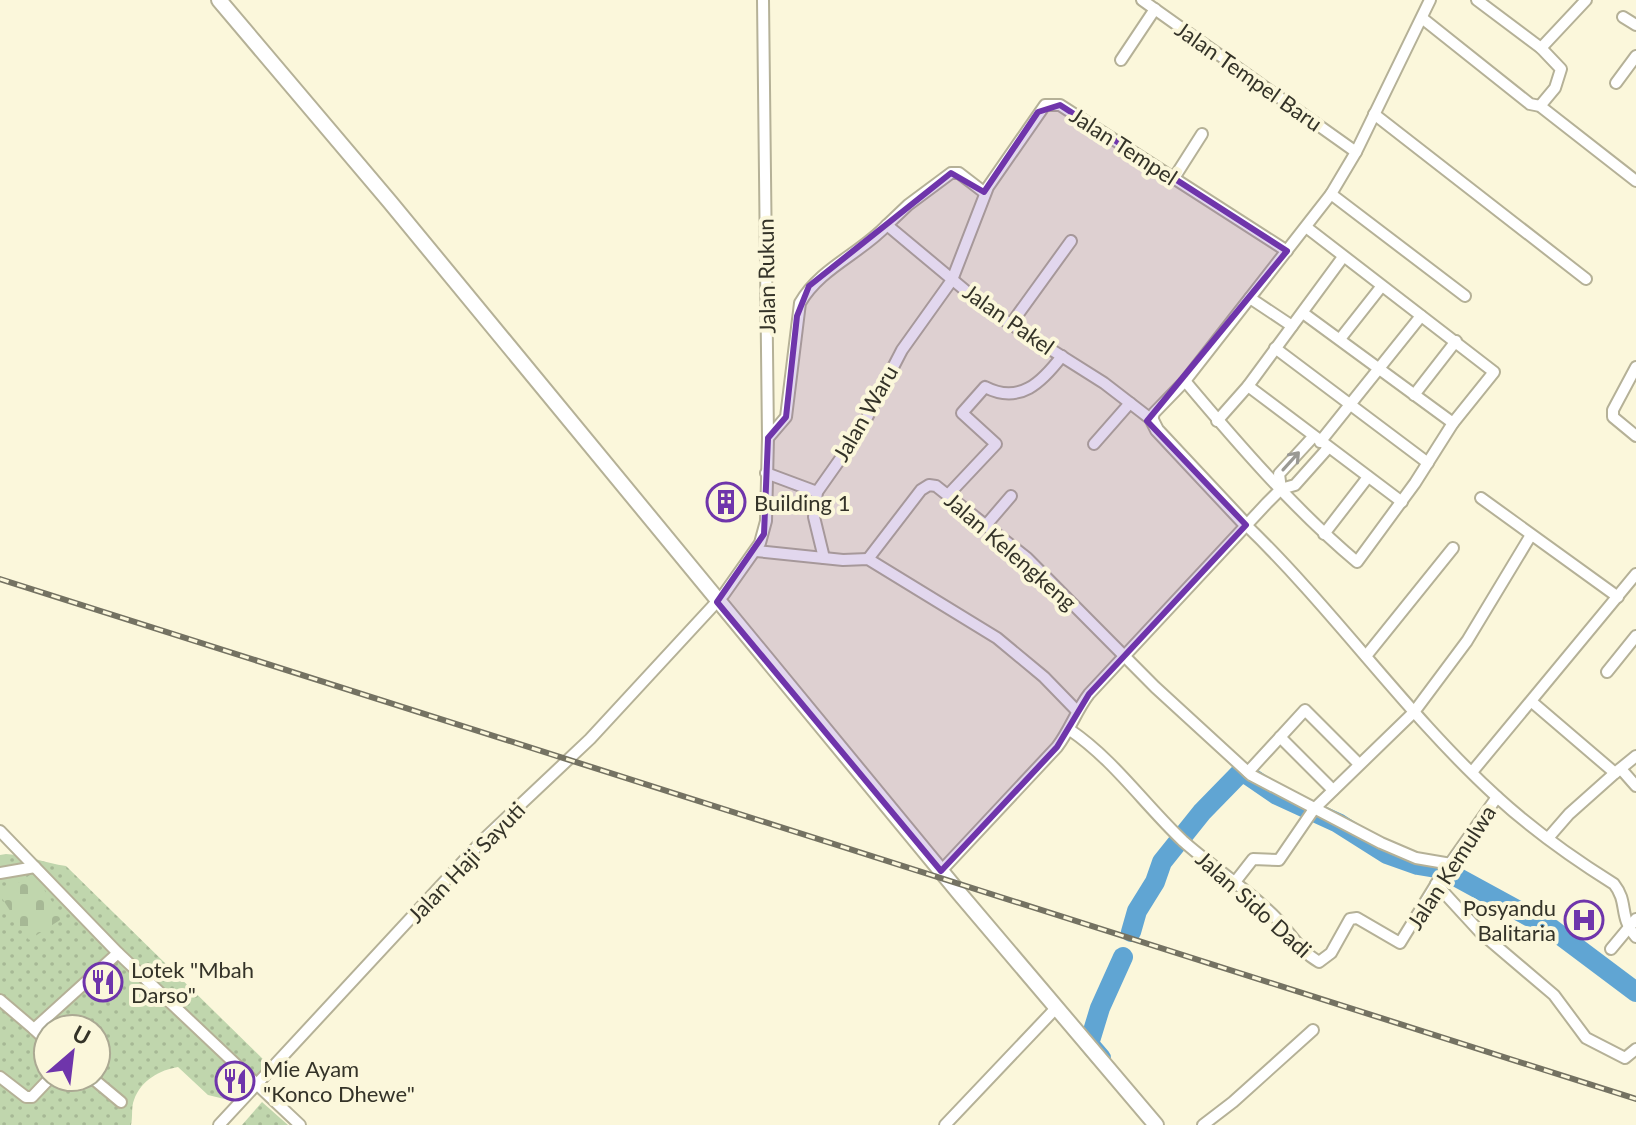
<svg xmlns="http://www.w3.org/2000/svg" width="1636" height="1125" font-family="Lato,sans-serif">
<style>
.grass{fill:url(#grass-dots);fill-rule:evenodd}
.cemetery{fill:url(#cemetery-stones)}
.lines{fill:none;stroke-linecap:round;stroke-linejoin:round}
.river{stroke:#60a5d3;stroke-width:20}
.minor-casing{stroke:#b5b197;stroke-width:14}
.tertiary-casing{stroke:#b5b197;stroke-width:16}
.secondary-casing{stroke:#b5b197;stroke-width:18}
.minor{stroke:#fff;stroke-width:10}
.tertiary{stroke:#fff;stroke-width:12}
.secondary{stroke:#fff;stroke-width:14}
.rail-casing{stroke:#747262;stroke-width:6}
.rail{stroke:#fbf7db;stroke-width:3;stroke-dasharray:9;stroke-linecap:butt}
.oneway{stroke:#9a9994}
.marked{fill:#6f35ab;fill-opacity:0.2;stroke:#6f35ab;stroke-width:6;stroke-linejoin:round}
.labels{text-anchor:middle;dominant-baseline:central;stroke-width:8;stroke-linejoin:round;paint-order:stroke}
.street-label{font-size:22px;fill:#343328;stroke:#fbf7db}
.poi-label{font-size:22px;fill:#343328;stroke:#fbf7db;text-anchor:start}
</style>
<defs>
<pattern id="grass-dots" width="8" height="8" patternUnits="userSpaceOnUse" patternTransform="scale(2)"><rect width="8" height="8" fill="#c0d6ad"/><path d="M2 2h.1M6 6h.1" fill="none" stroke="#a6b895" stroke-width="1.8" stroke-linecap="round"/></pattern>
<pattern id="cemetery-stones" width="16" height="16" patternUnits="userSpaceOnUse" patternTransform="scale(2)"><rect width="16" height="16" fill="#c0d6ad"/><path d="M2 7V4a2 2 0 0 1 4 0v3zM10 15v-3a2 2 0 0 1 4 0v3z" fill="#a6b895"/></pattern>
</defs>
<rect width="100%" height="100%" fill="#fbf7db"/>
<g class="grass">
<path d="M6,854C27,855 45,863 66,866L269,1065L237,1102L208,1095L178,1067C160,1070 141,1080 134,1100C131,1107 133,1117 131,1125H0V855ZM48,1029H96V1077H48Z"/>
<polygon points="262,1102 288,1125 242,1125"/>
</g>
<polygon class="cemetery" points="33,873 63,918 29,940 0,895"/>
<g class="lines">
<g class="river">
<polyline points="1131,932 1137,911 1155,882 1162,862 1202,812 1242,771 1277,795 1338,823 1387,854 1418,865 1442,869 1552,929 1636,992"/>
<polyline points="1101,1058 1089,1044 1100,1008 1123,957"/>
</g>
<defs>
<g id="minor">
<polyline points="1142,0 1356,152"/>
<polyline points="1477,0 1541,48 1561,69 1555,88 1540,106"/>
<polyline points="1623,17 1636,25"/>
<polyline points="1422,18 1530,104 1540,106 1636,181"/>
<polyline points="1541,48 1586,0"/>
<polyline points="1121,60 1155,9"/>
<polyline points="1616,83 1636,56"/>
<polyline points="1374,114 1586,279"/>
<polyline points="1174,178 1202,134"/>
<polyline points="1331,194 1465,296"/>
<polyline points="887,225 908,205 951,173 959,173 985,193"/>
<polyline points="1250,298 1292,326"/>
<polyline points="1303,313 1453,423"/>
<polyline points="1011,324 1071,241"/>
<polyline points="1340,339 1381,287"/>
<polyline points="1275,348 1428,463"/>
<polyline points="1636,367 1613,410 1613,417 1636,436"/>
<path d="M1185,381C1238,444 1294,509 1357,562L1415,483L1453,423L1494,372L1306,227"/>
<polyline points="1248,386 1402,502"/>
<polyline points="1414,395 1456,341"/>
<polyline points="1217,421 1248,386 1343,257"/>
<path d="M768,438L786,417L800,303C820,268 860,254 887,225L990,311L1104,383L1152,420L1154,413L1185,381L1331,194L1356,152L1430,0"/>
<polyline points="1320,442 1421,316"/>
<polyline points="1094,444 1130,403"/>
<polyline points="766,473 817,492"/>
<polyline points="1281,489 1279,474 1313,437"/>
<path d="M948,495L996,444L962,413L985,387C1020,405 1042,382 1062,356"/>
<polyline points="1481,498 1618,597"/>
<polyline points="987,524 1011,496"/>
<path d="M1246,525C1335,611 1406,714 1497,797C1532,829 1574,859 1614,884C1629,903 1618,916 1636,937"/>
<polyline points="1324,534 1368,477"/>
<polyline points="756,551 843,560 868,559 997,638 1044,677 1077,711"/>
<polyline points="824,558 814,517 817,492 860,431 902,350 952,280 988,187 1045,105 1060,105 1287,251"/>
<polyline points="868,559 921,490 929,485 936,486 1027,558 1155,687 1251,775 1381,843 1416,858 1451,864"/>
<polyline points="1366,656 1453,548"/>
<polyline points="1607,672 1636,636"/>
<polyline points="1532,702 1615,773 1636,756"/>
<path d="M1070,730C1114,760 1144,804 1183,841C1213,868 1248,889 1277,919C1291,934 1300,951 1319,962L1331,953L1350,919L1357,918L1400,943L1440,878L1497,797"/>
<polyline points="1280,737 1333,790"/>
<polyline points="1621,769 1636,786"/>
<polyline points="1248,772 1305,710 1359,764"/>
<polyline points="1472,772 1636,574"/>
<polyline points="0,831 118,953 300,1125"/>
<polyline points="1549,837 1569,814 1615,773"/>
<path d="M941,871L1057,747C1070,730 1076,711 1089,694L1267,503L1281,489L1295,485L1328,448"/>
<polyline points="0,873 35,867"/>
<polyline points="1235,882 1253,859 1279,860 1314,809 1414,712 1467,641 1531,535"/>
<polyline points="1436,884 1481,933 1554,995 1586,1038 1625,1058 1636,1049"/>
<polyline points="1611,949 1636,919"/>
<polyline points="0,1000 34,1029"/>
<polyline points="48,1042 34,1029 118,953"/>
<polyline points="0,1077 26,1097 32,1097 51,1077"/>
<polyline points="91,1077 121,1102"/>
<polyline points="219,1125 484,839 590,739 724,594 760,543 766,521 768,438 763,0"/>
<polyline points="945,1125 1057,1007"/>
<polyline points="1203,1125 1233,1102 1313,1030"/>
</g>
<polyline id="tertiary" points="1152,420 1157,430 1246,525"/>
<polyline id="secondary" points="219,0 390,202 960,894 1156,1125"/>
</defs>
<use href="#minor" class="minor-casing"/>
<use href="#tertiary" class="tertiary-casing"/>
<use href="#secondary" class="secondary-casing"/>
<use href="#minor" class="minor"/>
<use href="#tertiary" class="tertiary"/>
<use href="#secondary" class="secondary"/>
<defs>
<polyline id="rail" points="0,579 1636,1099"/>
</defs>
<use href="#rail" class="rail-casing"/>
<use href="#rail" class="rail"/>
</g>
<defs><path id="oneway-shaft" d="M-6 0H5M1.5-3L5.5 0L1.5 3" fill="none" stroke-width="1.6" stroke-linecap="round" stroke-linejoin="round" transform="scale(2)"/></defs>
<use class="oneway" href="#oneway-shaft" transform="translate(1291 461) rotate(-48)"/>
<path class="marked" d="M1060,105L1287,251L1147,421L1246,525L1089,694L1057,747L941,871L717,602L764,534L768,438L786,417L797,316L809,286L951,173L984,192L1038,112Z"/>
<defs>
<symbol id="building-ring" viewBox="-11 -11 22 22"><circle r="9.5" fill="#fbf7db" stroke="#6f35ab" stroke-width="1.5"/><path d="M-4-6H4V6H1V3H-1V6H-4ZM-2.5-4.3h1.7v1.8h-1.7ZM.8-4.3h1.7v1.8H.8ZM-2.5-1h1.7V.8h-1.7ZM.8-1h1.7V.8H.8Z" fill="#6f35ab"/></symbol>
<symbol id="hospital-ring" viewBox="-11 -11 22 22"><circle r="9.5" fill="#fbf7db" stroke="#6f35ab" stroke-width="1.5"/><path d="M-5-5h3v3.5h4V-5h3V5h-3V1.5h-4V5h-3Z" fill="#6f35ab"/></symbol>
<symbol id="restaurant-ring" viewBox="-11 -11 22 22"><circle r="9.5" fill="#fbf7db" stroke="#6f35ab" stroke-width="1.5"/><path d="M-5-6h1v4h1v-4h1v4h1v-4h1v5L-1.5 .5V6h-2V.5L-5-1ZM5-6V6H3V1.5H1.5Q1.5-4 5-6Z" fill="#6f35ab"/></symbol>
</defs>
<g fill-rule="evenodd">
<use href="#building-ring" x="704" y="480" width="44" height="44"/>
<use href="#hospital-ring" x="1562" y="898" width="44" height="44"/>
<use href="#restaurant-ring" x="81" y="960" width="44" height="44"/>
<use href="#restaurant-ring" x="213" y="1059" width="44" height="44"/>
</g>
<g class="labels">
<g class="street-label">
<text transform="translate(1249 76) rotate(35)">Jalan Tempel Baru</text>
<text transform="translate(1124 146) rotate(33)">Jalan Tempel</text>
<text transform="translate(766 276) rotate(-91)">Jalan Rukun</text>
<text transform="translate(1009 319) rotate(35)">Jalan Pakel</text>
<text transform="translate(865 413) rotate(-60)">Jalan Waru</text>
<text transform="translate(1011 551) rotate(41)">Jalan Kelengkeng</text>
<text transform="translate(466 862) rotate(-46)">Jalan Haji Sayuti</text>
<text transform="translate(1451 867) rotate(-57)">Jalan Kemulwa</text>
<text transform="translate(1254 904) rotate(42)">Jalan Sido Dadi</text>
</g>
<g class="poi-label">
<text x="754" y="502">Building 1</text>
<text x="1556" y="907" text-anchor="end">Posyandu<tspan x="1556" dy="25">Balitaria</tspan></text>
<text x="131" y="969">Lotek "Mbah<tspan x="131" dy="25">Darso"</tspan></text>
<text x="263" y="1068">Mie Ayam<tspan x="263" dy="25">"Konco Dhewe"</tspan></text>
</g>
</g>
<g transform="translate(72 1053) rotate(28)"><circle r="38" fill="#fbf7db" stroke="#aba993" stroke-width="2"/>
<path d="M0-6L14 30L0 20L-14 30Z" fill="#6f35ab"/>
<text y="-12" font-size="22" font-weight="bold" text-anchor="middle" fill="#343328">U</text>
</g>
</svg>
